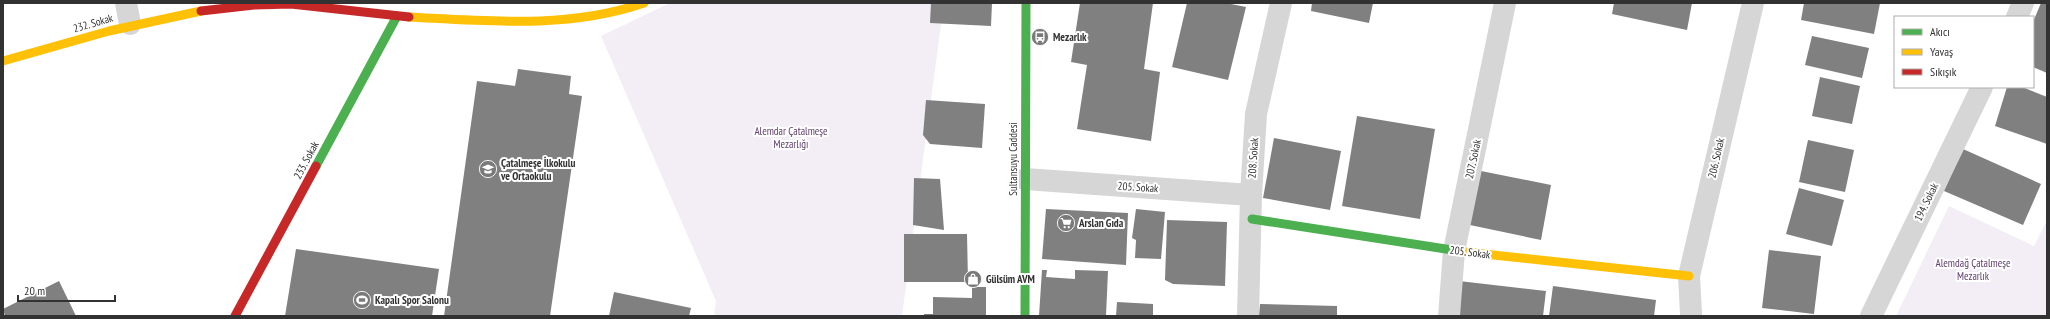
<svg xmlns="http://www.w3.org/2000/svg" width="2050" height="319" font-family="'PT Sans Narrow',sans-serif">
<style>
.green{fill:#f3eef6}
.building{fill:#808080}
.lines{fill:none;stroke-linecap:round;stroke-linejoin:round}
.street{stroke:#d6d6d6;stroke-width:22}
.fast{stroke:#4caf50;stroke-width:9}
.slow{stroke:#ffc107;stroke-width:9}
.jam{stroke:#c62828;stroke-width:9}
.labels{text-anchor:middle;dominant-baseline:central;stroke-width:4;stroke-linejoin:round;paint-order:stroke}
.street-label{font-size:11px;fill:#323232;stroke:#fff}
.poi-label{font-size:11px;font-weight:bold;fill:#323232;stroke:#fff;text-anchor:start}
.park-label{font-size:11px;fill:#60406d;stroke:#fff}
</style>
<rect width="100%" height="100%" fill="#fff"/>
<g class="green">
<polygon points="670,3 944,3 902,316 714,316 716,301 601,36"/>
<polygon points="1949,206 2034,246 2047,220 2047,316 1896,316"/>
</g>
<g class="building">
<polygon points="931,3 992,3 991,26 930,23"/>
<polygon points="1080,3 1153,3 1144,69 1160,72 1151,141 1077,129 1087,65 1071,62"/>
<polygon points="1187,3 1226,3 1246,7 1228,80 1172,67"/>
<polygon points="1312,3 1373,3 1369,23 1311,11"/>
<polygon points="1614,3 1692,3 1687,30 1612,14"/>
<polygon points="1804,3 1880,3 1874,34 1801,20"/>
<polygon points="2041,3 2047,3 2047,73 2033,67 2033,22"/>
<polygon points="1812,36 1869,48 1862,78 1805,65"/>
<polygon points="518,69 571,76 569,94 582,96 550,316 444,316 477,81 515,86"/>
<polygon points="1820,77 1860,86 1852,124 1812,116"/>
<polygon points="2007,87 2022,87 2047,97 2047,144 1995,126"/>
<polygon points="926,100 985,104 982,148 930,144 923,135"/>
<polygon points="1357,116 1435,129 1420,219 1342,206"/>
<polygon points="1274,138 1341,151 1330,210 1263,198"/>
<polygon points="1808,140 1854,150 1845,192 1799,182"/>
<polygon points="1963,149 2041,184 2023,225 1944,191"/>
<polygon points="1481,171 1551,185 1541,240 1470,225"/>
<polygon points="914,178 940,179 944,230 913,225"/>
<polygon points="1799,188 1844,200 1832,246 1786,234"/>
<polygon points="1046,209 1128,213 1126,265 1042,259"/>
<polygon points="1136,209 1165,212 1161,259 1135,258 1136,240 1132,238"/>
<polygon points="1167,220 1227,222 1225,286 1173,284 1165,280"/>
<polygon points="904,234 967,234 968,282 904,282"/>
<polygon points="296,249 439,269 432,316 285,316"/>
<polygon points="1769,250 1821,256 1814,314 1762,308"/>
<polygon points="1042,270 1047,270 1046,277 1075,279 1075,270 1108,271 1106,316 1039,316"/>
<polygon points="59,281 76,316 5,316 3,309"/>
<polygon points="1459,281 1546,291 1543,316 1455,316"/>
<polygon points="1553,286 1656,300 1654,316 1549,316"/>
<polygon points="972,287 986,287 986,316 924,316 924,314 933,314 933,297 972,298"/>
<polygon points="614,292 691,308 689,316 609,316"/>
<polygon points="1117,302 1153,304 1153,316 1116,316"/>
<polygon points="1260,304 1337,306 1337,316 1259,316"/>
</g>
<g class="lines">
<g class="street">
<polyline points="126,3 130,24"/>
<polyline points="2017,17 2023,3"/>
<polyline points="1025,179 1251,195"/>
<polyline points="1691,314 1689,276 1753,3"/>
<polyline points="1248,316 1251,195 1256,114 1281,3"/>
<polyline points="1449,316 1454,251 1505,3"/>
<polyline points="1871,316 1982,87"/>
</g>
<g class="fast">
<polyline points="316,166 397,16"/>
<polyline points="1252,219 1465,252"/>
<polyline points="1025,316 1026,3"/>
</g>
<g class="slow">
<path d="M409,17C487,21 569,29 644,3"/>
<polyline points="3,61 109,31 201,11"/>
<polyline points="1465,252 1689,276"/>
</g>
<g class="jam">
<polyline points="201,11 254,5 291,4 409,17"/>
<polyline points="235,316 316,166"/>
</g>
</g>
<defs>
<symbol id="bus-disc" viewBox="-11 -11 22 22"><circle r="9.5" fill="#7a7a7a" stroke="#fff"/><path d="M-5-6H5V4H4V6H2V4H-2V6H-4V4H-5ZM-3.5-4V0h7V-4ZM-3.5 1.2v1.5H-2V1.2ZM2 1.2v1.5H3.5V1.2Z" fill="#fff"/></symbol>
<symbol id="school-disc" viewBox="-11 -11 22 22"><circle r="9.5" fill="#7a7a7a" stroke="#fff"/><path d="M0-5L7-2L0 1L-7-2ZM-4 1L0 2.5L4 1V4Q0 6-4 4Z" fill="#fff"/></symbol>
<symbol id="supermarket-disc" viewBox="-11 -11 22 22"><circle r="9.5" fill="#7a7a7a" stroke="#fff"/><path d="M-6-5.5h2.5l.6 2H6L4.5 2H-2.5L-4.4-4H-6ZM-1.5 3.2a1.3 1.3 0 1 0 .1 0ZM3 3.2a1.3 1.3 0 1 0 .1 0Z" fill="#fff"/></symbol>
<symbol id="shop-disc" viewBox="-11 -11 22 22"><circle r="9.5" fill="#7a7a7a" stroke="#fff"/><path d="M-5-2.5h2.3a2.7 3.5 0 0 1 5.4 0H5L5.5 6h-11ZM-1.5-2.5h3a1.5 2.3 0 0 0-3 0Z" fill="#fff"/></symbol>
<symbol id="stadium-disc" viewBox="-11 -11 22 22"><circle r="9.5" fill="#7a7a7a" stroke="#fff"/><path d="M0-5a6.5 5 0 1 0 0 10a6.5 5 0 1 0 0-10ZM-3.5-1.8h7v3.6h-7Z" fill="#fff"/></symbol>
</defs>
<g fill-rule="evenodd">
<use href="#bus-disc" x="1030" y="27" width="20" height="20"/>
<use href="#school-disc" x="478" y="159" width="20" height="20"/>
<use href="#supermarket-disc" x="1056" y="213" width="20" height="20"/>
<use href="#shop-disc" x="963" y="269" width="20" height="20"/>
<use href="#stadium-disc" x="352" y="290" width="20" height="20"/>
</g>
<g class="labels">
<g class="street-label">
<text transform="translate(93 23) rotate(-16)">232. Sokak</text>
<text transform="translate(1253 158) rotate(-86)">208. Sokak</text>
<text transform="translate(1716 158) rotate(-77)">206. Sokak</text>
<text transform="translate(1013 159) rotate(-90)">Sultansuyu Caddesi</text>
<text transform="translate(1473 159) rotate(-78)">207. Sokak</text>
<text transform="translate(306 160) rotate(-62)">233. Sokak</text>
<text transform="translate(1138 187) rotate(4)">205. Sokak</text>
<text transform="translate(1926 202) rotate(-64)">194. Sokak</text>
<text transform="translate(1470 252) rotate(7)">205. Sokak</text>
</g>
<g class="poi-label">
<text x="1053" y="37">Mezarlık</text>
<text x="501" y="163">Çatalmeşe İlkokulu<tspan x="501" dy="13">ve Ortaokulu</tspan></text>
<text x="1079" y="223">Arslan Gıda</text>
<text x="986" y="279">Gülsüm AVM</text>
<text x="375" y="300">Kapalı Spor Salonu</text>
</g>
<g class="park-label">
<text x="791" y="131">Alemdar Çatalmeşe<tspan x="791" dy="13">Mezarlığı</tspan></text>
<text x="1973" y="263">Alemdağ Çatalmeşe<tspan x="1973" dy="13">Mezarlık</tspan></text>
</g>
</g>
<rect width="2050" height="319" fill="none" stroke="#323232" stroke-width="8"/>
<rect x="1894" y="16" width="140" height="72" fill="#ffffff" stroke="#adadad"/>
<rect x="1902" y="29" width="20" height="6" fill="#4caf50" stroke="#adadad"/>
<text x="1930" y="36" font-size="12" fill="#323232">Akıcı</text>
<rect x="1902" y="49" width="20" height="6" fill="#ffc107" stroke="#adadad"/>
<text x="1930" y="56" font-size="12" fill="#323232">Yavaş</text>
<rect x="1902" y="69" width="20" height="6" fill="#c62828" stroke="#adadad"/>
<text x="1930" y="76" font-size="12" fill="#323232">Sıkışık</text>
<path d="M18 295v6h97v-6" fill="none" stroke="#323232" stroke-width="2"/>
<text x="24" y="295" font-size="12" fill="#323232" stroke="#ffffff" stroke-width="3" paint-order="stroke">20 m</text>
</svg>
